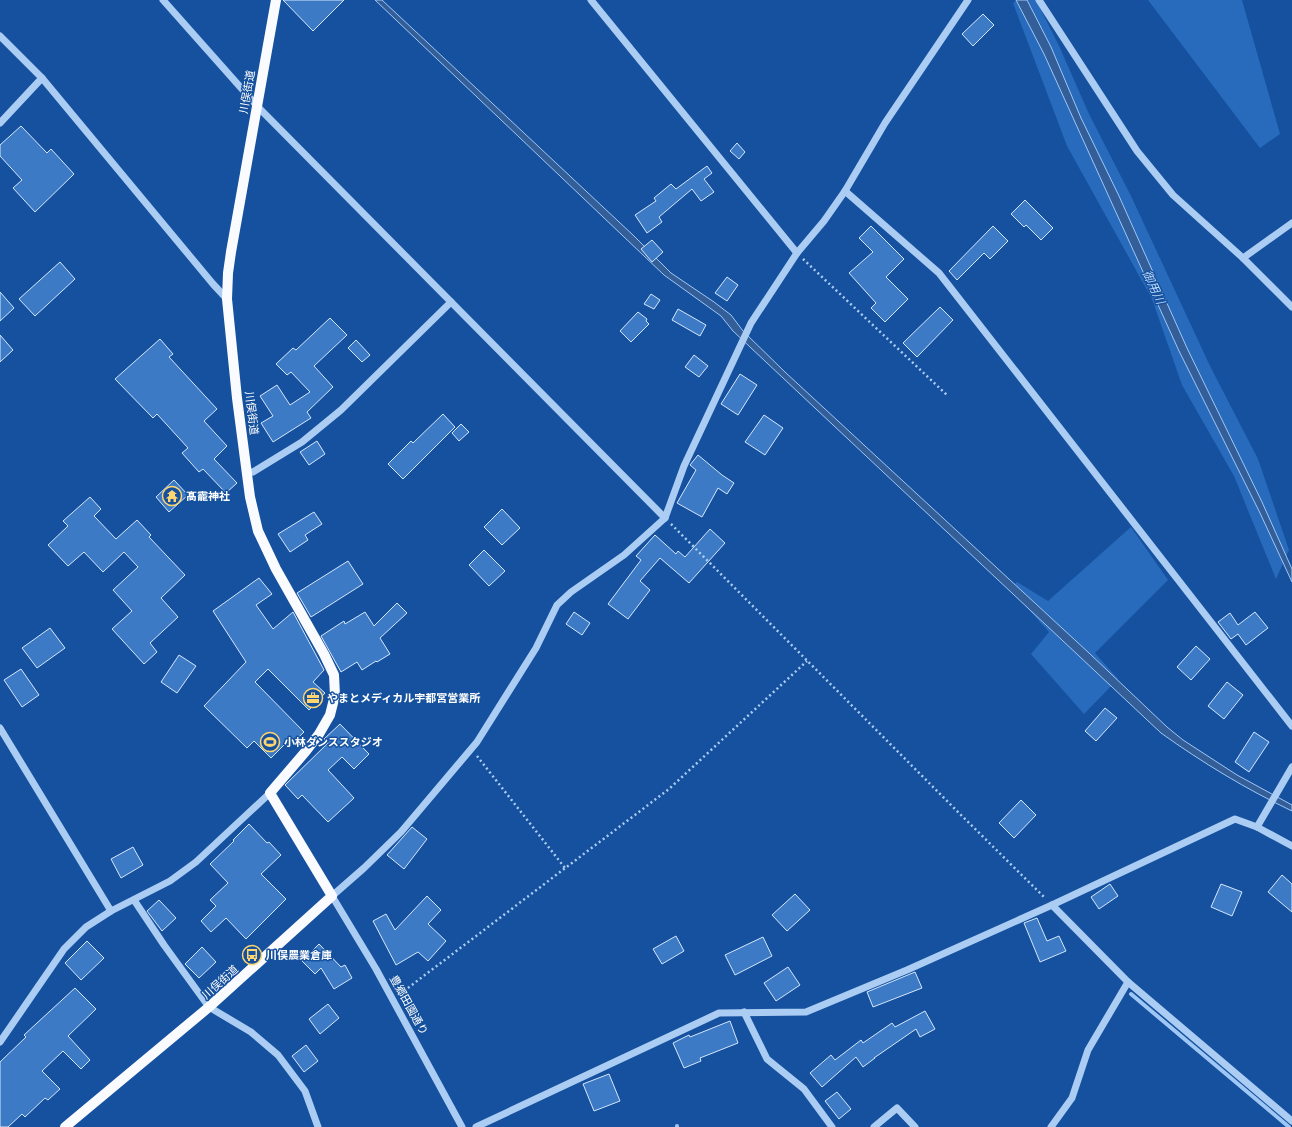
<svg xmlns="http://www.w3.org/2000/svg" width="1292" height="1127" font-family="'IBM Plex Sans','Noto Sans JP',sans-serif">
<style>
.green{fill:#286bbc}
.water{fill:#335e97;stroke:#9fc7f6}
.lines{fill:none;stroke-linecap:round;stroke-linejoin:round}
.stream{stroke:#9fc7f6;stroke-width:4}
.building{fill:#3d7ac5;stroke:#d5e7fd}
.path{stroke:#accdf3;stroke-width:2.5;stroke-dasharray:2 3;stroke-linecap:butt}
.minor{stroke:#accdf3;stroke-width:7}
.major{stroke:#f9fbff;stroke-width:10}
.labels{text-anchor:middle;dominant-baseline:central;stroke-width:3;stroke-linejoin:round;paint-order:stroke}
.street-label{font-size:11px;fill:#fff;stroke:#15519e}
.poi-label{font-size:11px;font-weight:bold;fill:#fff;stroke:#15519e;text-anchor:start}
.water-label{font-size:12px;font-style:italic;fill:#b9d7fa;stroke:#15519e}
</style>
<rect width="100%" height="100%" fill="#15519e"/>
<g class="green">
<polygon points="1017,0 1036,0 1060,48 1089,114 1131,196 1210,366 1258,459 1289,550 1276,579 1234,476 1182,385 1152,299 1067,146 1013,3"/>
<polygon points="1148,0 1242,0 1280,134 1260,148"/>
<polygon points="1131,527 1168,580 1095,653 1118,679 1084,714 1031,654 1049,632 1010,589 1017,582 1048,601"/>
</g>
<g class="water">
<path d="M375,0H382L634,236L671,273L714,302L731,315L743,331L785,372L1089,653L1167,727L1183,740L1237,775L1292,805V811C1246,789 1203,763 1161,733L750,347L733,331L721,316L664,275Z"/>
<polygon points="1016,0 1027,0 1051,47 1081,118 1119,196 1187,348 1262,502 1292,569 1292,582 1260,513 1179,351 1044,54"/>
</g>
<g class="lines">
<g class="stream">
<polyline points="1131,994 1289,1127"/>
<polyline points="677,1126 677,1127"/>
</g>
</g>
<g class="building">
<polygon points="283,0 344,0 313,31"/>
<polygon points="983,14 994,25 973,46 962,34"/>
<polygon points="21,126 47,153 51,149 74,174 35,212 13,188 22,180 0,156 0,145"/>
<polygon points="737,143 745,152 739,159 730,151"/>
<polygon points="707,166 712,173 704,179 714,192 701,201 692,189 659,217 662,222 647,233 635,215 656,201 654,198 671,184 676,189"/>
<polygon points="1025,200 1053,228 1041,240 1026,225 1024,227 1011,214"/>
<polygon points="871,226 904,259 886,277 908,299 885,322 871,308 876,303 849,273 873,252 859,238"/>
<polygon points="993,226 1008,241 990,259 984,253 957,280 949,271"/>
<polygon points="652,240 663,252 652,262 641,249"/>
<polygon points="60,262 75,279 35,316 19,299"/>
<polygon points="727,277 738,285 727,301 715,293"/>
<polygon points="0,292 14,308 0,321"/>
<polygon points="651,294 660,300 654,309 644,304"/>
<polygon points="940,307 953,320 917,357 903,343"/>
<polygon points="678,309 706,325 700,336 672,320"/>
<polygon points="638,312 647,319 646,321 649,324 631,342 620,331"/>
<polygon points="330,318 347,335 314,366 333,387 307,412 311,418 273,442 261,423 273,416 260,396 277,385 290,405 310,392 291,372 287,375 276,364 293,348 296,350"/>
<polygon points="0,335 13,350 0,362"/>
<polygon points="160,339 173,354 169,357 217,409 204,421 227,446 214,459 237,483 226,493 203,469 199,472 182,453 188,448 157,414 153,418 115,379"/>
<polygon points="356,340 370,355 362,362 348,348"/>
<polygon points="694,355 708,366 699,377 685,367"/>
<polygon points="740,374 757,385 738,415 721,404"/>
<polygon points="443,414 455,427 403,479 388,464 411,441 413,443"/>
<polygon points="764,415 783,428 765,455 745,442"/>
<polygon points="461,424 469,432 459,441 452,433"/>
<polygon points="317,441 325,454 309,465 300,452"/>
<polygon points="698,455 722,475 734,483 727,494 718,488 702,517 677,503 696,470 690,465"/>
<polygon points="174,480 188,495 169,512 156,497"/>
<polygon points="90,497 101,509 94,516 116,539 137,520 151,535 149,537 185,575 161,598 178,617 150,643 157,652 144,664 112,629 132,611 113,590 138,567 124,552 103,572 84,552 68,566 48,545 68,526 63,521"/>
<polygon points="502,509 520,528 502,545 484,527"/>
<polygon points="314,512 322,524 305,535 308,540 290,552 278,534"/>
<polygon points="710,529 725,543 689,583 660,558 640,581 650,590 628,619 608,604 641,560 636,556 655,535 676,554 678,551 685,557"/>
<polygon points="484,550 505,571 489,586 469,565"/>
<polygon points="348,561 363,584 311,617 297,593"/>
<polygon points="259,578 272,594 256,605 273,629 293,612 324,670 313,682 325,693 309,710 268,669 255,682 304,732 288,747 285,744 271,758 254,741 247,748 204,706 246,662 213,611"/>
<polygon points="397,603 407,613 380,638 390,654 377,662 376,661 362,670 357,662 341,672 321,636 344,621 345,624 365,612 374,626"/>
<polygon points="574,612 590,623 582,635 566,624"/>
<polygon points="1255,612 1268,628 1246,645 1238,634 1231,639 1218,622 1230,613 1238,625"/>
<polygon points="50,628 65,648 37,668 22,648"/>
<polygon points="1196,646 1210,659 1191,680 1177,667"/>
<polygon points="179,655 196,666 177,693 161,682"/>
<polygon points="21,669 39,695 22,707 4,680"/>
<polygon points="1227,682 1243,695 1224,719 1208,706"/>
<polygon points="1105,708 1117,718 1096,741 1085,731"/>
<polygon points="340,724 369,754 354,769 342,757 328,770 354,798 328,822 302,795 298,799 285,785 328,743 324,739"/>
<polygon points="1254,732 1269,742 1249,772 1235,762"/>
<polygon points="1021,800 1036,815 1014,838 999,823"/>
<polygon points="249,824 267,843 269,842 281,855 261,874 286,899 246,939 226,918 211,932 201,921 216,906 210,900 228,883 210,864 234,841 233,840"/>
<polygon points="412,827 427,839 404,869 387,855"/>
<polygon points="133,847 143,865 121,878 111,859"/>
<polygon points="1282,875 1292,884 1292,912 1268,892"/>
<polygon points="1110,884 1118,896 1099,909 1091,897"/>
<polygon points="1221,884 1242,892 1232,916 1211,907"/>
<polygon points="795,894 810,910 787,931 772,915"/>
<polygon points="427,896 441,910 428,924 446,941 428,961 418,952 396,965 373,921 386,914 395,930"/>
<polygon points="159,900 176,918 162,931 147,911"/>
<polygon points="1037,918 1047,941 1059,936 1066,951 1040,962 1024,923"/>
<polygon points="676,936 684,951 662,964 653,949"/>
<polygon points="763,937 772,956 735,975 725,955"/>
<polygon points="87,941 104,958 81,980 65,963"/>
<polygon points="319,944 341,967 345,965 352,978 334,989 321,968 315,974 302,961"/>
<polygon points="202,947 216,962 199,978 185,964"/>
<polygon points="788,967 800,985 776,1001 764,983"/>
<polygon points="915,972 922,988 873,1007 867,992"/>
<polygon points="75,988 96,1009 68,1036 90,1060 81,1069 63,1051 42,1071 60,1089 48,1100 45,1098 25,1117 22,1114 8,1127 0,1127 0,1062 26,1037 24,1035"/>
<polygon points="328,1004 339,1018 320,1034 309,1019"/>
<polygon points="925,1011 935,1029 920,1037 916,1029 874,1058 875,1058 863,1067 856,1057 822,1087 810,1073 831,1055 835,1060 861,1040 863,1043 892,1023 895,1027"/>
<polygon points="730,1021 738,1043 700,1058 701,1061 684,1068 673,1043 689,1035 690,1037"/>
<polygon points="306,1045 318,1061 304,1072 292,1056"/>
<polygon points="609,1074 620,1101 594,1111 583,1084"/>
<polygon points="837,1092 851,1109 839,1119 825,1101"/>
</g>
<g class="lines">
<g class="path">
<polyline points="803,259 948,396"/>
<polyline points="671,524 960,814 1045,898"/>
<polyline points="477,756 565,868"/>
<polyline points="400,994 669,789 807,661"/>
</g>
<g class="minor">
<polyline points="163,0 257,106 665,518"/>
<polyline points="591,0 797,253"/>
<polyline points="1039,0 1137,151 1173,195 1243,258 1292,307"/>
<polyline points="0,36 42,78 213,284 227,299"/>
<polyline points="0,123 42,78"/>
<polyline points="845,191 939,273 1292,726"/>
<polyline points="1243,258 1292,223"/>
<polyline points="247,472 253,472 302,442 341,410 451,302"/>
<polyline points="0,728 111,911"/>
<polyline points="1257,827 1292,767"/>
<polyline points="134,900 164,945 209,1007 251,1032 278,1055 305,1091 318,1127"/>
<polyline points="1052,905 1128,982 1292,1121"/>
<polyline points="744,1012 767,1059 804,1089 832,1127"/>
<polyline points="0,1042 64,949 86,927 111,911 170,881 196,862 270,793"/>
<polyline points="462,1127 376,969 332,896 364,868 401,832 477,742 536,648 557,605 571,592 624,555 665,518 684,466 751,323 797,253 824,221 845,191 885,123 968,0"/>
<polyline points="476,1127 719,1013 806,1012 907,970 1052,905 1235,819 1257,827 1292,846"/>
<polyline points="874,1127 897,1108 915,1127"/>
<polyline points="1051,1127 1072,1098 1088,1050 1128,982"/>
</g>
<polyline class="major" points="65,1127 209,1007 332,896 270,793 306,751 319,734 330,715 335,695 334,675 324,654 276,569 258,531 250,497 237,398 227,299 228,273 231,252 276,0"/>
</g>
<defs>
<symbol id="temple-ring" viewBox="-11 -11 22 22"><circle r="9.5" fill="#15519e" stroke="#ffd56f" stroke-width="1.5"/><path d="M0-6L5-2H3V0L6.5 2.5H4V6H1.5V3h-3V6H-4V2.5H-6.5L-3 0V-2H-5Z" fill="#ffd56f"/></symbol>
<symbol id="office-ring" viewBox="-11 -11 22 22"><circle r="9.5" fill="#15519e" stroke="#ffd56f" stroke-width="1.5"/><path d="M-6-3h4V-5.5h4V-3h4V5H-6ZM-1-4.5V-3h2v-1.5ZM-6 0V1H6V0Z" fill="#ffd56f"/></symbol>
<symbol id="stadium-ring" viewBox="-11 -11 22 22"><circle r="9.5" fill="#15519e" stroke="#ffd56f" stroke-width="1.5"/><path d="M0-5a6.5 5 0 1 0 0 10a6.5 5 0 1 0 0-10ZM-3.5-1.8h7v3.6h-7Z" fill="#ffd56f"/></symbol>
<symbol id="bus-ring" viewBox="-11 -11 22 22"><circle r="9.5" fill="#15519e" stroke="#ffd56f" stroke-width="1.5"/><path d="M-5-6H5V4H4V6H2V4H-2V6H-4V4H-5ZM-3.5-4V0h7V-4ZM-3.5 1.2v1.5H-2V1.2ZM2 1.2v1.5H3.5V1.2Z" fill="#ffd56f"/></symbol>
</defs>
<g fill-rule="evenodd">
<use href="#temple-ring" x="161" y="485" width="22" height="22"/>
<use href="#office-ring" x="302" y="687" width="22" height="22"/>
<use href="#stadium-ring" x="259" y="731" width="22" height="22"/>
<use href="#bus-ring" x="241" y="944" width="22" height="22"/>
</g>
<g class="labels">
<g class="street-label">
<text transform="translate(247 92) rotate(-80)">川俣街道</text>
<text transform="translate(252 413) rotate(83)">川俣街道</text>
<text transform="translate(220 982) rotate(-42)">川俣街道</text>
<text transform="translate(409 1005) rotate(61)">豊郷田園通り</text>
</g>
<g class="poi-label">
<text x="186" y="496">髙靇神社</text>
<text x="327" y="698">やまとメディカル宇都宮営業所</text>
<text x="284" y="742">小林ダンススタジオ</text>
<text x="266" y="955">川俣農業倉庫</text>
</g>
<g class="water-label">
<text transform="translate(1154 287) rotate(65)">御用川</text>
</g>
</g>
</svg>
